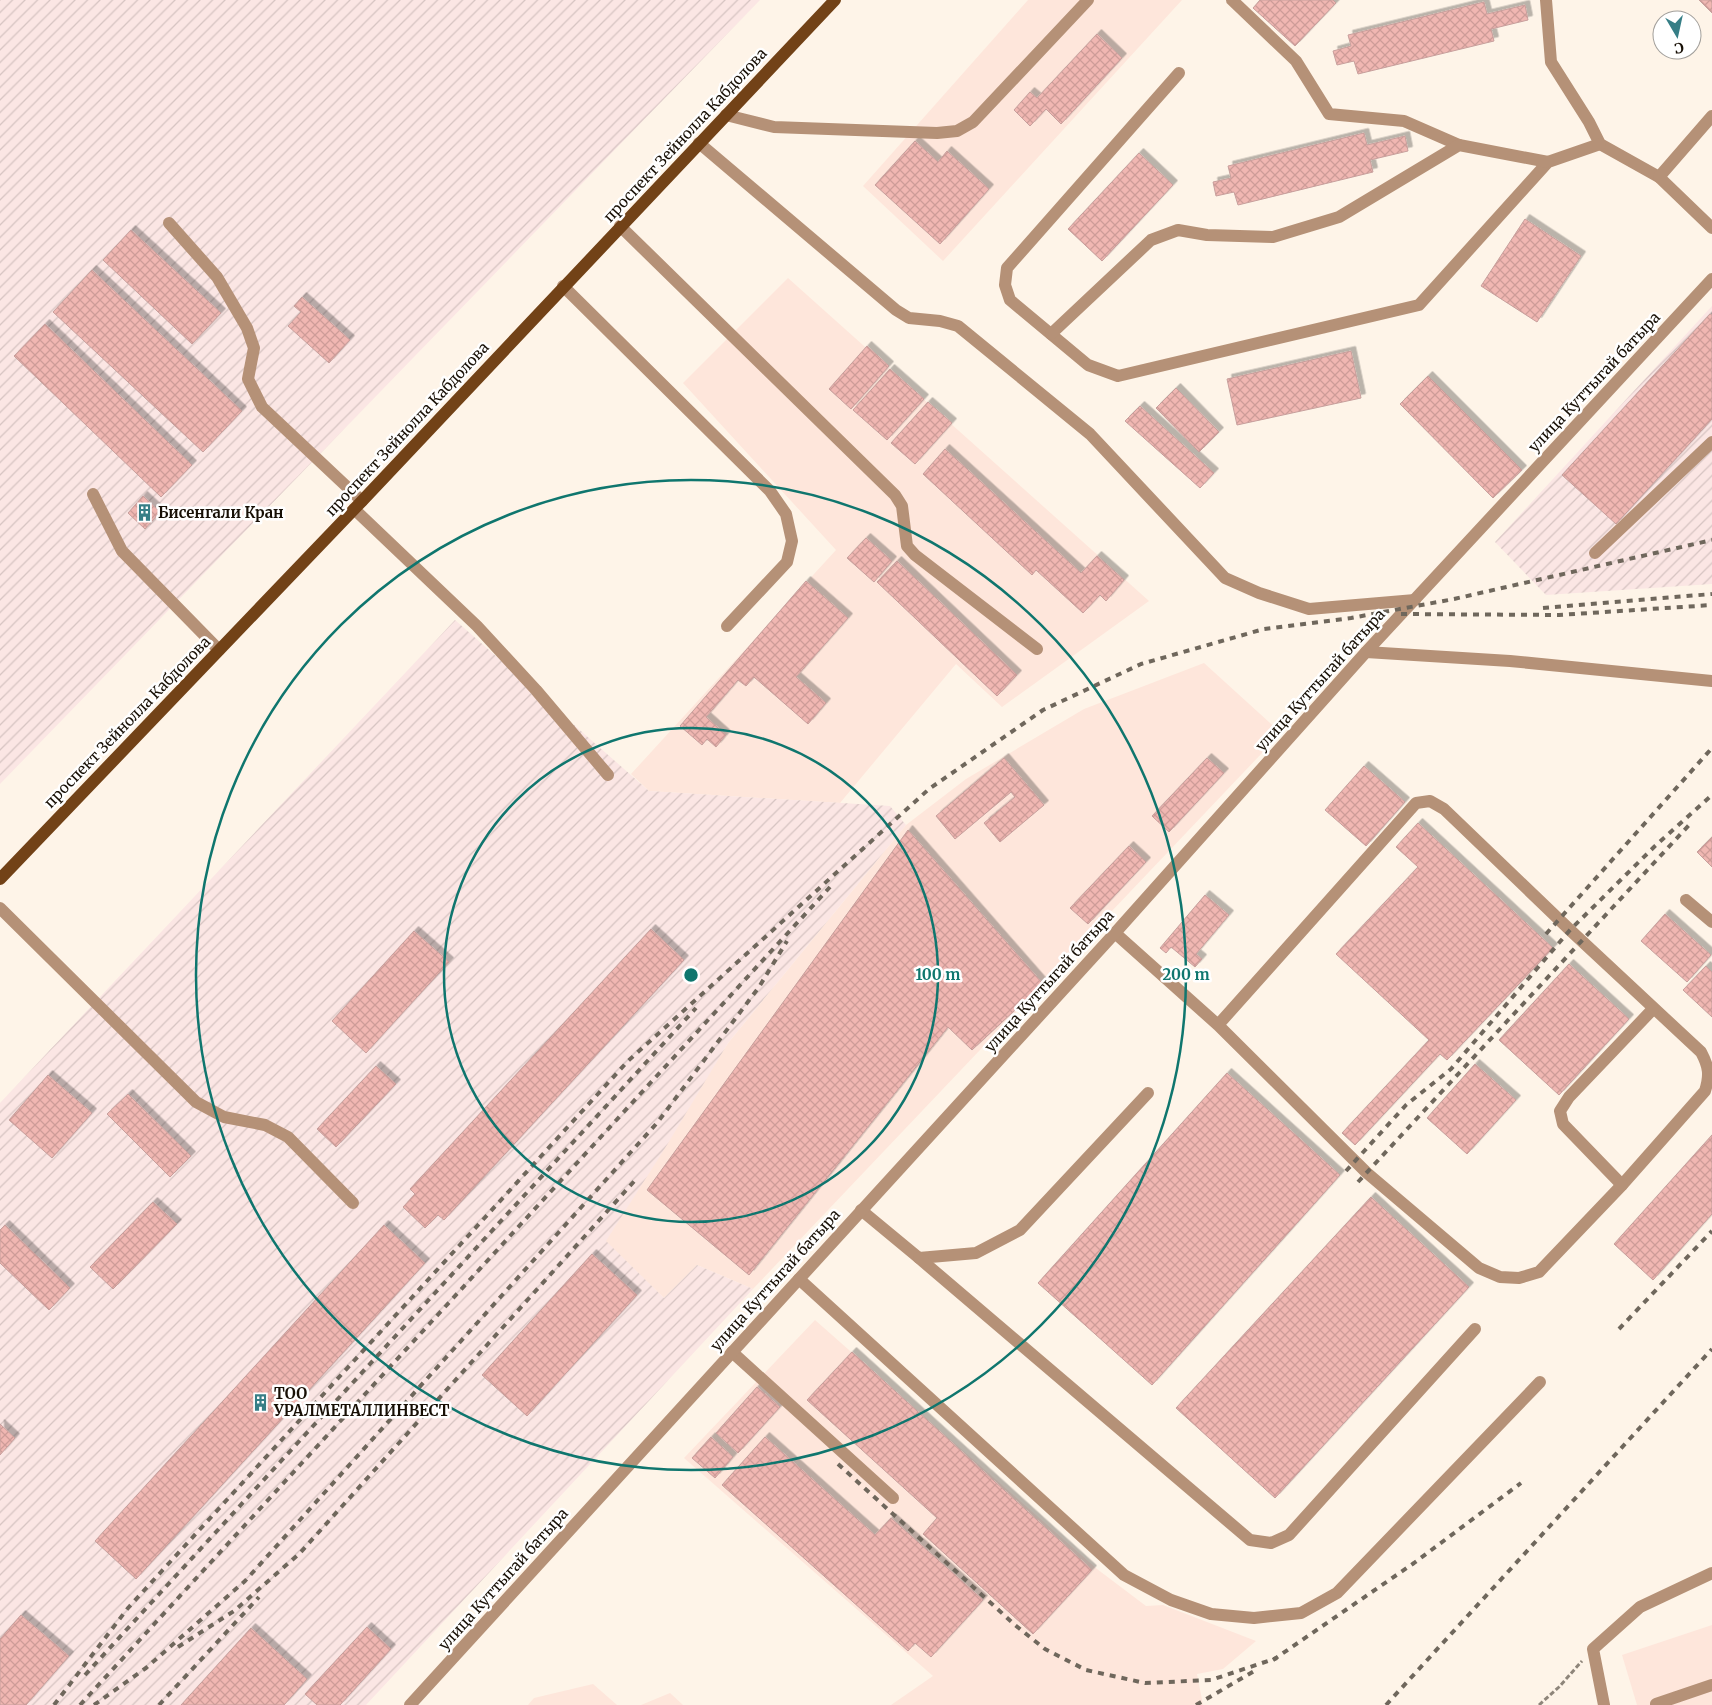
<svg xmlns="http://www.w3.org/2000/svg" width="1712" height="1705" font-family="Merriweather,serif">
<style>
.commercial{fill:#fee6db}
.industrial{fill:url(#industrial-furrows)}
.building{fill:url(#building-cross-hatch);stroke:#c79f9c;filter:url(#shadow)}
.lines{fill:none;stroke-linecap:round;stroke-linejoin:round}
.path{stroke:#8e857a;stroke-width:3;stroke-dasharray:5 2.5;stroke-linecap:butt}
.minor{stroke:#b59177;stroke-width:12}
.major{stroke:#724217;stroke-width:12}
.rail{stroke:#6f675c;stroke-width:4;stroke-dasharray:6 6;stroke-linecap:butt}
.ring{fill:none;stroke:#0f766e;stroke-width:2.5}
.labels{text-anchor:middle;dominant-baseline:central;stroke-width:5;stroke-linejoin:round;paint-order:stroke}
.street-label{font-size:15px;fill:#170f05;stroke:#fff}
.poi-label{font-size:15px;font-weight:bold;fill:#170f05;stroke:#fff;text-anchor:start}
.centre{fill:#0f766e;stroke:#fff;stroke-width:2.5}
.ring-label{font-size:15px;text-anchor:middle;font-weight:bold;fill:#0f766e;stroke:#fff;stroke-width:5;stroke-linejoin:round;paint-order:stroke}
</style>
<defs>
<pattern id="industrial-furrows" width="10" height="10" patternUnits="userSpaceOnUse" patternTransform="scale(1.25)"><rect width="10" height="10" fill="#fbe6e4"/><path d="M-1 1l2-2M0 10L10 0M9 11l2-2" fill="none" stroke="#d6c4c2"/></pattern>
<pattern id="building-cross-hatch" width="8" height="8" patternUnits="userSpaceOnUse" patternTransform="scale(1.25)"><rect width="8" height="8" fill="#f0b7b2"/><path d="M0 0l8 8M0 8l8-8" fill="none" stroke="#cd9c98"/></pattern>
<filter id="shadow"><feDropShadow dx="4.5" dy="-4.5" stdDeviation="0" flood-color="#0004"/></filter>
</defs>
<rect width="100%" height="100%" fill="#fef4e8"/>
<g class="commercial">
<polygon points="1028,0 1182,0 943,261 863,186"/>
<polygon points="788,278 1149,601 1002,707 956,664 840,803 649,791 631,774 836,550 683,383"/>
<polygon points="1204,663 1281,733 753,1289 697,1265 664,1298 605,1241 728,1043 906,825 966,779 1084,709"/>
<polygon points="815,1320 1097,1569 1146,1606 1163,1605 1256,1641 1223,1669 1197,1674 1203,1705 891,1705 933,1676 684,1458"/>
<polygon points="1712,1625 1712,1705 1637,1705 1622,1655"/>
<polygon points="593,1684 617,1705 528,1705 534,1698"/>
<polygon points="670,1693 683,1705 641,1705"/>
</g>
<g class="industrial">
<polygon points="0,0 760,0 0,784"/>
<polygon points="1712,306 1712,584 1546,595 1495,542"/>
<polygon points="455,620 649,791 890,806 906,825 728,1043 667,1145 606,1241 664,1298 697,1265 753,1289 366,1705 0,1705 0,1103"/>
</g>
<g class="building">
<polygon points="1260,0 1333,0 1336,3 1295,46 1253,8"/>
<polygon points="1699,0 1712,0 1712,13"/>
<polygon points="1484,2 1487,14 1525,5 1528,20 1491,29 1494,41 1358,74 1354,61 1337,65 1333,51 1351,46 1348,35"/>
<polygon points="1097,34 1122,58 1061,124 1046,109 1030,126 1014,110 1030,92 1037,98"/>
<polygon points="1364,133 1367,145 1405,136 1408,151 1370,160 1373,172 1238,205 1234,192 1216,196 1213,182 1231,178 1228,166"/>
<polygon points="915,141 938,162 947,151 989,189 940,244 875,185"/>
<polygon points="1139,153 1173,185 1102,261 1068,229"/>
<polygon points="1525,219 1581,256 1537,322 1481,286"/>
<polygon points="131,230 221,313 192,344 103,260"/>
<polygon points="92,270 242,411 203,452 53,312"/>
<polygon points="302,297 350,340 329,363 288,326 301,312 294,306"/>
<polygon points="1710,314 1712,315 1712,419 1616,524 1562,475"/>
<polygon points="45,324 192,465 161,497 14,356"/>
<polygon points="867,346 889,366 851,409 829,389"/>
<polygon points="1351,351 1361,398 1237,425 1227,379"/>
<polygon points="890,369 924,399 887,440 853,410"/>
<polygon points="1428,376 1522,470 1493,498 1400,404"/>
<polygon points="1176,388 1219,432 1199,452 1156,408"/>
<polygon points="928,402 952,423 915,464 891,443"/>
<polygon points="1140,406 1214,473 1200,488 1125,421"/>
<polygon points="945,449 1081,573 1097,556 1124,580 1106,601 1100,595 1083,613 1036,570 1032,575 923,474"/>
<polygon points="143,496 160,512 145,529 128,513"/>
<polygon points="866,538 892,561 874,582 847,558"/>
<polygon points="897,561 1017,675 997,696 877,582"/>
<polygon points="806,581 848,618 796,677 826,703 808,724 754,677 746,686 738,680 706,717 726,735 716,747 707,739 702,745 680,726"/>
<polygon points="1004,758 1044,805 1000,842 984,823 1015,797 1011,792 955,839 936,816"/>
<polygon points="1207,758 1224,773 1169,832 1152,816"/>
<polygon points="1364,766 1405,802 1366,846 1325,810"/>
<polygon points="1418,823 1553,948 1447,1060 1440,1054 1355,1145 1342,1133 1429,1040 1336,954 1418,867 1396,847"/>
<polygon points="908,830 1043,984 972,1050 948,1027 749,1275 647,1190"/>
<polygon points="1712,837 1712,867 1697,852"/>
<polygon points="1129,846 1146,862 1088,924 1070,908"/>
<polygon points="1205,895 1229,915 1196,954 1202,959 1195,967 1171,947 1166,953 1160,948"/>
<polygon points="1665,914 1711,955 1687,982 1641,941"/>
<polygon points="651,929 684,960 444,1220 438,1215 425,1228 403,1207 415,1194 410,1189"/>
<polygon points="414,931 449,962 366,1053 332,1021"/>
<polygon points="1569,964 1629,1019 1559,1095 1499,1040"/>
<polygon points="1706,966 1712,972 1712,1017 1683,990"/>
<polygon points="1475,1064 1516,1100 1467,1154 1427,1118"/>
<polygon points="376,1066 396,1084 336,1147 317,1129"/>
<polygon points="1227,1073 1340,1175 1152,1385 1038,1283"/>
<polygon points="48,1075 92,1113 52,1158 9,1120"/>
<polygon points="128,1094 191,1156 170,1177 107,1114"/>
<polygon points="1712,1135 1712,1214 1653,1280 1614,1244"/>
<polygon points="1371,1197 1469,1287 1275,1498 1176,1408"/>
<polygon points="153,1202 177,1224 113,1289 90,1267"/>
<polygon points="5,1225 70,1288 49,1310 0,1263 0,1230"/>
<polygon points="384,1225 425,1263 136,1579 95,1541"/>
<polygon points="592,1254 637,1295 527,1416 482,1375"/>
<polygon points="852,1352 1092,1570 1033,1634 923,1534 937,1518 807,1400"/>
<polygon points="757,1387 780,1407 738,1453 716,1433"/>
<polygon points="0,1424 15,1438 0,1455"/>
<polygon points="711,1437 733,1457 715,1478 692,1458"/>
<polygon points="765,1437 875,1535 891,1518 983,1600 931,1657 915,1643 908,1651 722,1485"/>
<polygon points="21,1615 69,1656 26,1705 0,1705 0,1639"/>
<polygon points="367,1627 391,1649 340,1705 317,1705 305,1694"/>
<polygon points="251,1628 307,1679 284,1705 181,1705"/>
</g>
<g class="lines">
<polyline class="path" points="1539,1705 1559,1687 1582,1661"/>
<g class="minor">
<polyline points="1232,0 1296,61 1329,114 1404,121 1459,145"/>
<polyline points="1546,0 1551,62 1589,122 1600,144 1659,177"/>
<polyline points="1179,73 1007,268 1005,285 1010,300 1088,365 1118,376 1419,305 1548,162 1600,144"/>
<polyline points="726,115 774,127 937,133 957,131 973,122 1088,0"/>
<polyline points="1712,116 1659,177 1712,228"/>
<polyline points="699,143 896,310 909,318 940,321 958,326 1090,434 1225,578 1259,593 1309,609 1415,600"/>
<polyline points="169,223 217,277 247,328 254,348 248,379 262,407 362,501"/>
<polyline points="620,226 895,495 902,506 907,546 915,555 1037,649"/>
<polyline points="563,286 770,491 786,514 792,541 787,562 727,626"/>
<polyline points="1051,334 1151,240 1178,230 1207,235 1273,237 1339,217 1459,145 1548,162"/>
<polyline points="93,494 122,551 219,650"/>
<polyline points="354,509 477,626 536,690 608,775"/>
<polyline points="1595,553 1712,442"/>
<polyline points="1366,652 1510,661 1712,681"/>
<polyline points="1686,900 1712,922"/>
<polyline points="0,908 196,1102 224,1117 265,1125 288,1137 353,1203"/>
<path d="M1115,933L1218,1025L1367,1173L1479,1268L1500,1277L1519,1278L1539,1272L1622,1185L1705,1091C1710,1075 1709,1067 1701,1052L1570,930L1444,809L1430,801L1416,803L1218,1025"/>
<polyline points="1622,1185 1563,1124 1560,1111 1569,1097 1653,1009"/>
<polyline points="861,1210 919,1258 976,1253 1020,1230 1148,1093"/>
<polyline points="919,1258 1250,1540 1271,1543 1289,1535 1475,1329"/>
<polyline points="799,1279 1124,1575 1171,1600 1211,1614 1254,1618 1301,1613 1337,1593 1540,1382"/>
<polyline points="732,1352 893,1498"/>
<polyline points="1656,1704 1712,1685"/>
<polyline points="410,1705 1115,933 1366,652 1712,279"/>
<polyline points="1604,1705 1593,1649 1640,1607 1712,1573"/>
</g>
<polyline class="major" points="0,879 362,501 835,0"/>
<g class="rail">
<polyline points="1543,608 1712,594"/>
<polyline points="1401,614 1559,615 1712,605"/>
<polyline points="1546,934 1712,748"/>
<polyline points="1346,1171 1406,1105 1451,1069 1570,930 1654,847 1712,795"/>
<polyline points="1358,1182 1690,824"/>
<polyline points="1619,1329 1712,1231"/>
<polyline points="838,1464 1015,1625 1045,1649 1086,1670 1145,1683 1211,1680 1277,1658"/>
<polyline points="178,1647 234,1611 300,1553 638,1177"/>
<polyline points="1273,1660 1414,1563 1521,1483"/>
<polyline points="85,1675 696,1008"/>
<polyline points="54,1705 128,1608 628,1061 929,789 1043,710 1141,664 1264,629 1351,618 1454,599 1712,540"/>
<polyline points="80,1705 830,887"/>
<polyline points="94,1705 146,1668 245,1581 657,1123 759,987 787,941"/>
<polyline points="159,1705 259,1597"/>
<polyline points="1196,1705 1256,1670"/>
<polyline points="1386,1705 1712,1349"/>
</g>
</g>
<g class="ring">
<circle cx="691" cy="975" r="247"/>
<circle cx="691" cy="975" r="495"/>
</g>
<defs>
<symbol id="building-bare" viewBox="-9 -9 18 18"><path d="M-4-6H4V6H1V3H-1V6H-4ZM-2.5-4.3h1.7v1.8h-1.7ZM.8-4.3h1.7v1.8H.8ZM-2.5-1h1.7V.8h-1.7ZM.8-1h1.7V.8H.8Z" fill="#367e86" stroke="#fff" stroke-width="2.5" paint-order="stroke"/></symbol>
</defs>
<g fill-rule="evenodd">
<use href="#building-bare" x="132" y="500" width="25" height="25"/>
<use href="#building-bare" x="248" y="1390" width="25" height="25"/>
</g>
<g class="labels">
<g class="street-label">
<text transform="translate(685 135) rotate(-47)">проспект Зейнолла Кабдолова</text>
<text transform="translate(1594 382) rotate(-47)">улица Куттыгай батыра</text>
<text transform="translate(407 429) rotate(-47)">проспект Зейнолла Кабдолова</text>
<text transform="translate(1320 680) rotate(-48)">улица Куттыгай батыра</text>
<text transform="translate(127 722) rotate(-46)">проспект Зейнолла Кабдолова</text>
<text transform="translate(1049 981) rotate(-48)">улица Куттыгай батыра</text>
<text transform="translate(775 1280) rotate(-48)">улица Куттыгай батыра</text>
<text transform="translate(503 1579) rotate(-48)">улица Куттыгай батыра</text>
</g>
<g class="poi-label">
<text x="158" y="512">Бисенгали Кран</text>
<text x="274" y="1393">ТОО<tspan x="274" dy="17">УРАЛМЕТАЛЛИНВЕСТ</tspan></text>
</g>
</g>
<circle cx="691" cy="975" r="8" class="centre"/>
<g class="ring-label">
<text x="938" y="980">100 m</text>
<text x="1186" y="980">200 m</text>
</g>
<g transform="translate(1677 35) rotate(171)"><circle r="24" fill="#ffffff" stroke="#a29f9b"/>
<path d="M0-4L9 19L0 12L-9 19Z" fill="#367e86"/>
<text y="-8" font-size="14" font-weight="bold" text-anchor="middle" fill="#170f05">С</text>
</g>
</svg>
